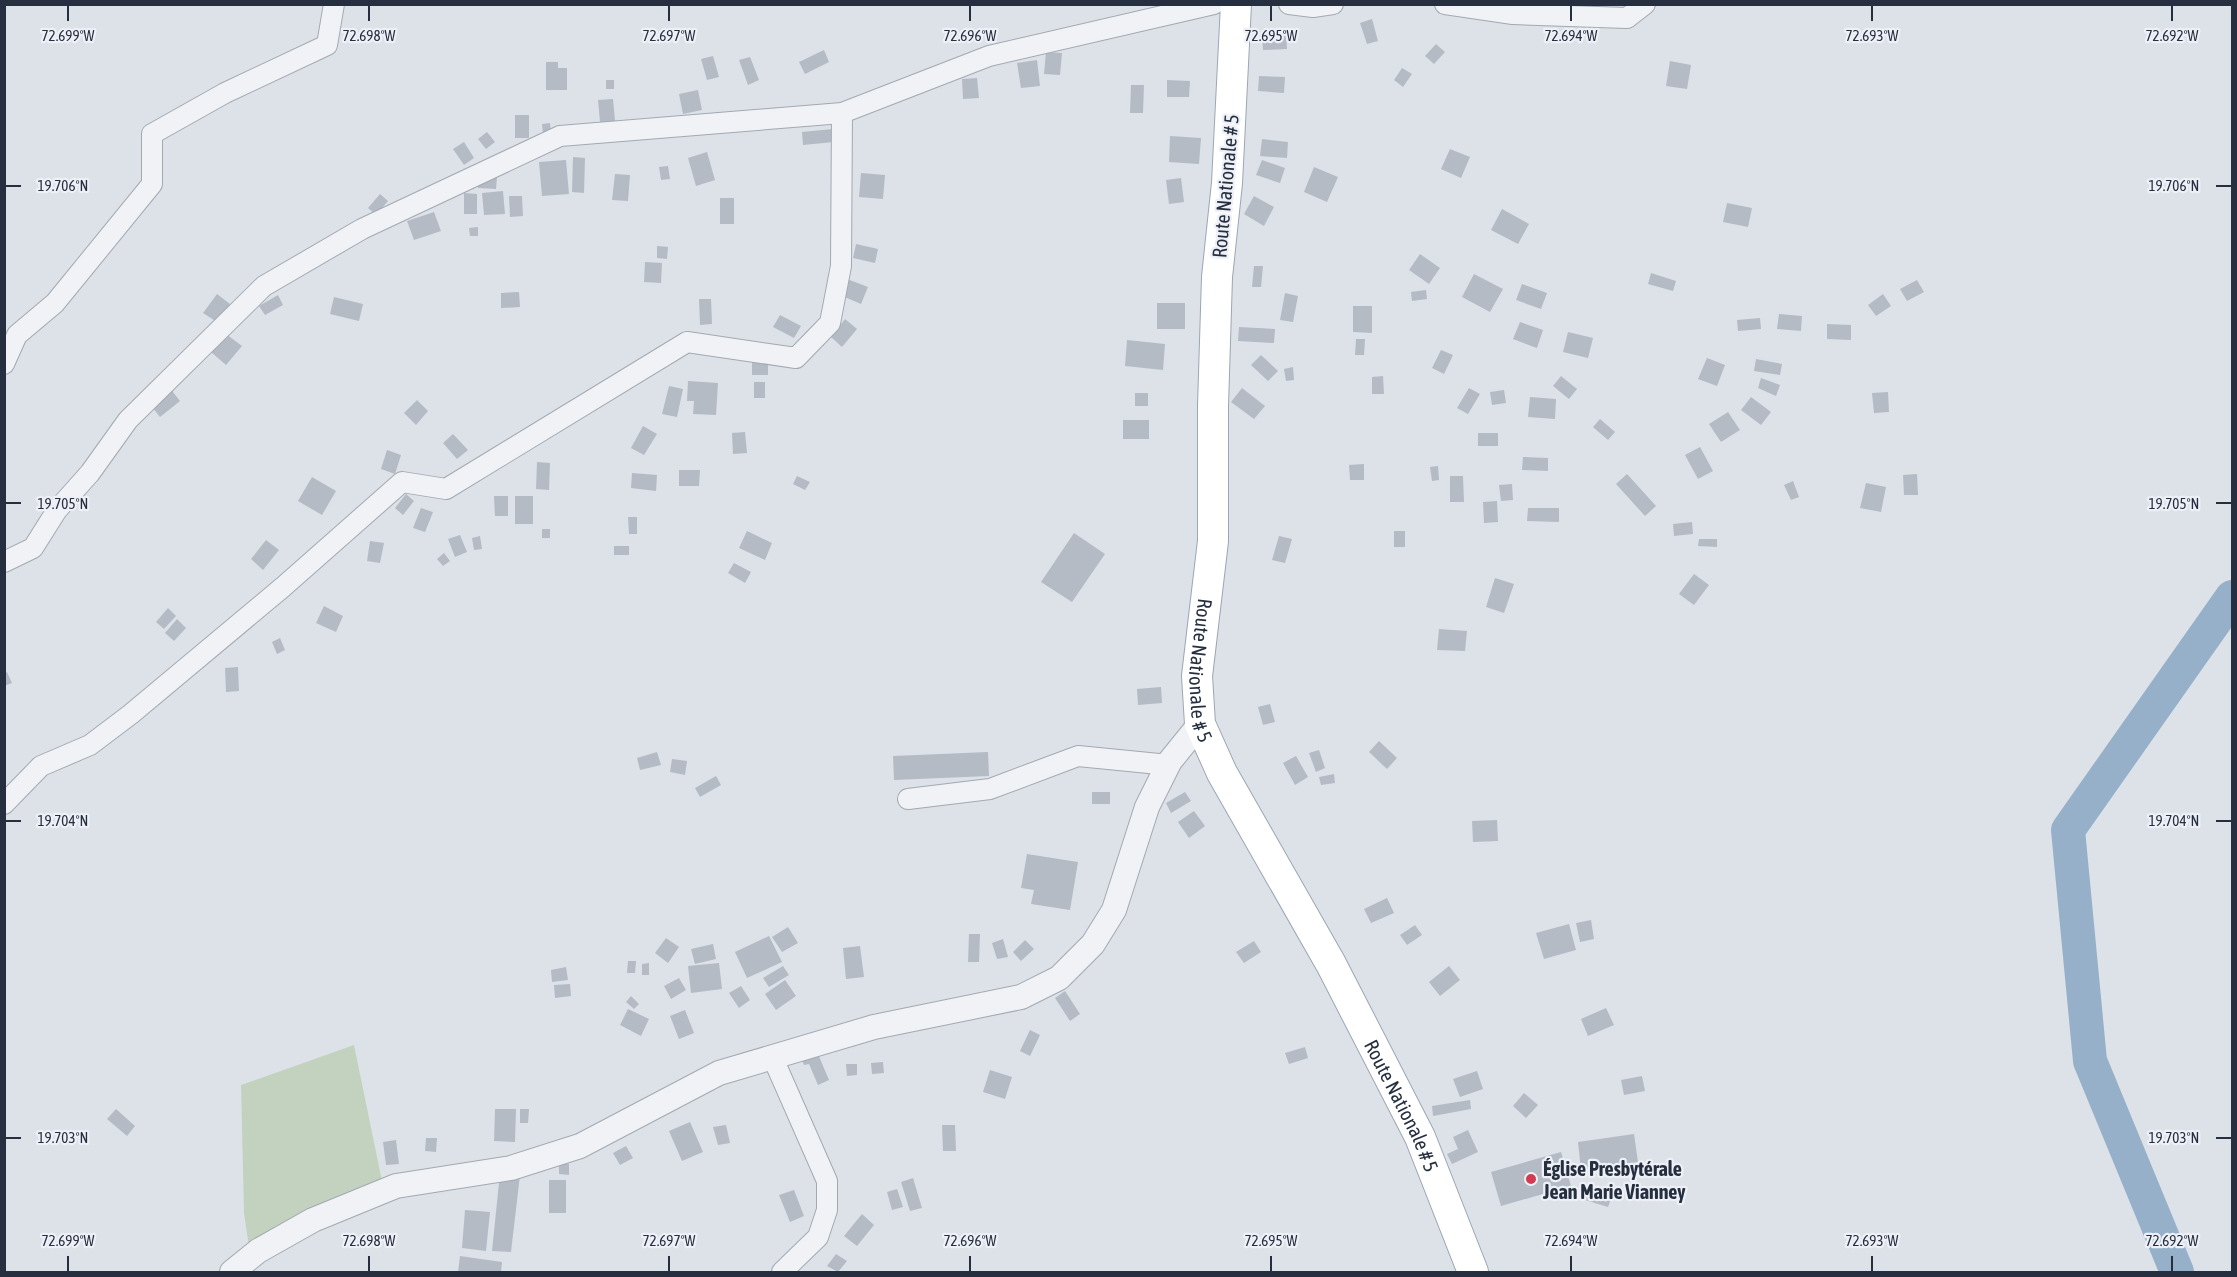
<svg xmlns="http://www.w3.org/2000/svg" width="2237" height="1277" font-family="'Asap Condensed',sans-serif">
<style>
.green{fill:#c3d2be}
.lines{fill:none;stroke-linecap:round;stroke-linejoin:round}
.river{stroke:#96b0ca;stroke-width:34}
.building{fill:#b4bbc5}
.minor-casing{stroke:#a2a9b2;stroke-width:22}
.tertiary-casing{stroke:#a2a9b2;stroke-width:26}
.primary-casing{stroke:#9ca6b4;stroke-width:32}
.minor{stroke:#f0f2f6;stroke-width:20}
.tertiary{stroke:#f0f2f6;stroke-width:24}
.primary{stroke:#fff;stroke-width:30}
.ticks{fill:none;stroke:#262f3f;stroke-width:2}
.poi-dot{fill:#d43b53;stroke:#edf0f6;stroke-width:2}
.labels{text-anchor:middle;dominant-baseline:central;stroke-width:4.5;stroke-linejoin:round;paint-order:stroke}
.street-label{font-size:20px;fill:#262f3f;stroke:#edf0f6}
.poi-label{font-size:20px;font-weight:bold;fill:#262f3f;stroke:#edf0f6;text-anchor:start}
.ticks-label{font-size:15px;text-anchor:middle;fill:#262f3f;stroke:#edf0f6;stroke-width:4.5;stroke-linejoin:round;paint-order:stroke}
</style>
<rect width="100%" height="100%" fill="#dde2e8"/>
<polygon class="green" points="354,1045 382,1181 249,1247 244,1213 241,1085"/>
<g class="lines">
<polyline class="river" points="2177,1272 2090,1061 2068,830 2232,597"/>
</g>
<g class="building">
<polygon points="1372,19 1378,41 1367,44 1360,23"/>
<polygon points="1262,33 1286,33 1287,49 1263,50"/>
<polygon points="1436,44 1445,52 1434,64 1425,56"/>
<polygon points="824,50 829,62 805,74 799,62"/>
<polygon points="1046,52 1062,53 1060,75 1044,74"/>
<polygon points="713,56 719,77 707,80 701,59"/>
<polygon points="750,57 759,80 748,85 739,60"/>
<polygon points="1037,60 1040,86 1021,88 1017,63"/>
<polygon points="1670,61 1691,65 1687,89 1666,86"/>
<polygon points="546,62 558,62 558,68 567,68 567,90 546,90"/>
<polygon points="1402,68 1412,74 1403,87 1394,80"/>
<polygon points="1259,76 1285,77 1284,93 1258,91"/>
<polygon points="977,78 979,98 963,99 962,79"/>
<rect x="606" y="80" width="8" height="9"/>
<polygon points="1167,80 1190,81 1189,97 1167,97"/>
<polygon points="1131,85 1144,85 1143,113 1130,113"/>
<polygon points="698,90 702,110 683,114 679,94"/>
<polygon points="613,99 615,121 600,122 598,100"/>
<rect x="515" y="115" width="14" height="23"/>
<polygon points="550,123 551,133 543,134 542,124"/>
<polygon points="833,129 834,142 803,145 802,132"/>
<polygon points="487,132 495,142 486,149 478,139"/>
<polygon points="1170,136 1201,138 1199,164 1169,162"/>
<polygon points="1262,139 1288,142 1287,158 1260,156"/>
<polygon points="464,142 474,158 464,165 453,149"/>
<polygon points="1450,149 1470,157 1461,178 1441,169"/>
<polygon points="707,152 715,180 696,186 688,158"/>
<polygon points="573,157 585,158 584,193 572,192"/>
<polygon points="566,160 569,194 542,196 539,162"/>
<polygon points="1262,160 1285,168 1280,183 1256,175"/>
<polygon points="668,166 670,179 661,180 659,167"/>
<polygon points="1314,167 1338,177 1327,202 1304,192"/>
<polygon points="861,173 885,175 883,199 859,197"/>
<polygon points="615,174 630,175 628,201 612,200"/>
<polygon points="479,177 497,177 496,189 478,188"/>
<polygon points="1181,178 1184,202 1169,204 1166,180"/>
<polygon points="503,191 505,214 484,215 482,193"/>
<polygon points="464,193 477,194 477,214 464,214"/>
<polygon points="380,194 388,201 376,215 368,208"/>
<polygon points="509,196 522,196 523,216 510,217"/>
<polygon points="1254,196 1274,207 1264,226 1244,214"/>
<rect x="720" y="198" width="14" height="26"/>
<polygon points="1727,203 1752,208 1748,227 1723,222"/>
<polygon points="1502,209 1529,224 1518,244 1491,230"/>
<polygon points="434,212 441,231 414,240 407,221"/>
<polygon points="478,227 478,236 470,236 469,228"/>
<polygon points="856,244 878,249 875,263 853,258"/>
<polygon points="657,246 668,247 667,259 657,258"/>
<polygon points="1420,254 1440,268 1429,284 1409,270"/>
<polygon points="645,262 662,263 661,283 644,282"/>
<polygon points="1254,266 1263,266 1261,287 1252,287"/>
<polygon points="1651,273 1676,281 1673,291 1648,284"/>
<polygon points="1474,274 1503,289 1490,312 1462,297"/>
<polygon points="847,279 868,287 861,304 840,295"/>
<polygon points="1917,280 1924,292 1907,301 1900,289"/>
<polygon points="1522,284 1547,293 1541,309 1516,300"/>
<polygon points="1426,290 1427,299 1412,301 1411,292"/>
<polygon points="519,292 520,307 501,308 501,293"/>
<polygon points="1285,293 1298,296 1293,322 1280,320"/>
<polygon points="217,294 230,304 217,322 203,313"/>
<polygon points="1883,294 1891,306 1876,316 1868,305"/>
<polygon points="278,295 283,305 265,315 259,306"/>
<polygon points="334,297 363,304 359,321 330,314"/>
<polygon points="699,299 711,299 712,324 700,325"/>
<rect x="1157" y="303" width="28" height="26"/>
<polygon points="1353,306 1372,306 1372,333 1353,332"/>
<polygon points="1779,314 1802,316 1801,331 1777,329"/>
<polygon points="780,315 801,326 794,338 773,327"/>
<polygon points="1760,318 1761,329 1738,331 1737,320"/>
<polygon points="845,319 857,329 842,347 831,337"/>
<polygon points="1520,322 1543,330 1537,348 1513,339"/>
<polygon points="1827,324 1851,325 1851,340 1827,339"/>
<polygon points="1239,327 1275,329 1274,343 1238,341"/>
<polygon points="1568,332 1593,338 1588,358 1563,352"/>
<polygon points="226,334 242,346 226,365 211,352"/>
<polygon points="1356,339 1365,339 1364,355 1355,355"/>
<polygon points="1127,340 1165,344 1163,370 1125,366"/>
<polygon points="1441,350 1453,355 1444,374 1432,368"/>
<polygon points="1261,355 1278,371 1268,381 1251,365"/>
<polygon points="1707,358 1725,365 1717,386 1698,379"/>
<polygon points="1756,359 1782,364 1780,375 1754,371"/>
<rect x="752" y="362" width="16" height="13"/>
<polygon points="1293,367 1294,380 1286,381 1284,369"/>
<polygon points="1383,376 1384,394 1372,394 1372,377"/>
<polygon points="1561,376 1577,389 1569,399 1553,386"/>
<polygon points="1761,378 1780,385 1776,396 1758,388"/>
<polygon points="688,381 718,383 716,415 693,414 694,401 687,401"/>
<rect x="754" y="382" width="11" height="16"/>
<polygon points="669,386 683,389 677,417 662,414"/>
<polygon points="169,387 180,401 160,417 149,403"/>
<polygon points="1242,388 1265,406 1254,419 1231,402"/>
<polygon points="1469,388 1480,394 1468,414 1457,408"/>
<polygon points="1504,390 1506,403 1492,405 1490,392"/>
<polygon points="1888,392 1889,412 1874,413 1872,393"/>
<rect x="1135" y="393" width="13" height="13"/>
<polygon points="1530,397 1556,399 1555,419 1528,417"/>
<polygon points="1751,397 1771,412 1761,425 1741,410"/>
<polygon points="417,400 428,411 416,425 404,413"/>
<polygon points="1728,412 1740,430 1721,442 1709,424"/>
<polygon points="1600,419 1615,432 1608,440 1593,427"/>
<rect x="1123" y="420" width="26" height="19"/>
<polygon points="643,426 657,434 644,455 631,448"/>
<polygon points="745,432 747,453 733,454 732,433"/>
<rect x="1478" y="433" width="20" height="13"/>
<polygon points="453,434 468,450 457,459 443,443"/>
<polygon points="1700,447 1713,471 1698,479 1685,455"/>
<polygon points="387,450 401,455 395,474 381,469"/>
<polygon points="1523,457 1548,458 1548,471 1522,470"/>
<polygon points="537,462 550,463 549,490 536,489"/>
<polygon points="1364,464 1364,480 1350,480 1349,465"/>
<polygon points="1438,466 1439,480 1432,481 1430,467"/>
<polygon points="679,470 700,470 699,486 679,486"/>
<polygon points="632,473 657,475 656,491 631,488"/>
<polygon points="1627,474 1656,506 1645,516 1616,484"/>
<polygon points="1917,474 1918,495 1904,495 1903,475"/>
<polygon points="797,476 810,482 805,490 793,484"/>
<polygon points="1450,476 1463,476 1464,502 1450,502"/>
<polygon points="312,477 336,491 322,515 298,501"/>
<polygon points="1793,481 1799,497 1791,500 1784,485"/>
<polygon points="1866,483 1886,487 1881,512 1860,508"/>
<polygon points="1512,484 1513,500 1501,501 1499,485"/>
<polygon points="406,494 414,501 403,515 395,508"/>
<polygon points="494,496 508,496 508,516 495,516"/>
<rect x="515" y="496" width="18" height="28"/>
<polygon points="1497,501 1498,522 1484,523 1483,502"/>
<polygon points="421,508 433,512 425,532 413,528"/>
<polygon points="1528,508 1559,508 1559,522 1527,521"/>
<polygon points="628,517 637,517 637,534 629,534"/>
<polygon points="1692,522 1693,534 1674,536 1673,524"/>
<rect x="542" y="529" width="8" height="9"/>
<polygon points="747,531 772,543 765,560 739,548"/>
<rect x="1394" y="531" width="11" height="16"/>
<polygon points="1074,533 1105,554 1072,602 1041,582"/>
<polygon points="460,535 467,552 455,557 448,539"/>
<polygon points="480,536 482,549 474,550 472,538"/>
<polygon points="1279,536 1292,539 1285,563 1272,560"/>
<polygon points="1699,539 1717,539 1717,547 1698,546"/>
<polygon points="266,540 279,550 263,570 251,559"/>
<polygon points="370,541 384,543 380,563 367,561"/>
<rect x="614" y="546" width="15" height="9"/>
<polygon points="444,553 450,561 443,566 437,559"/>
<polygon points="734,563 751,572 745,583 728,573"/>
<polygon points="1694,574 1709,585 1694,605 1679,594"/>
<polygon points="1495,578 1514,584 1504,613 1486,607"/>
<polygon points="324,606 343,616 336,632 316,623"/>
<polygon points="168,608 176,616 164,629 156,622"/>
<polygon points="177,619 186,628 174,641 165,633"/>
<polygon points="1439,629 1467,631 1465,651 1437,650"/>
<polygon points="280,638 285,650 277,654 272,642"/>
<polygon points="238,667 239,691 226,692 225,668"/>
<polygon points="7,672 12,683 4,686 4,674"/>
<polygon points="1161,687 1162,703 1138,705 1137,689"/>
<polygon points="1270,704 1275,722 1263,725 1258,707"/>
<polygon points="1379,741 1397,758 1387,769 1369,752"/>
<polygon points="1319,750 1325,768 1316,772 1309,753"/>
<polygon points="657,752 661,765 640,770 637,758"/>
<polygon points="988,752 989,776 894,780 893,756"/>
<polygon points="1296,756 1308,777 1295,785 1283,763"/>
<polygon points="672,759 687,761 685,775 670,772"/>
<polygon points="1334,774 1335,783 1321,785 1319,777"/>
<polygon points="716,776 721,785 700,797 695,788"/>
<rect x="1092" y="792" width="18" height="12"/>
<polygon points="1185,792 1191,801 1171,813 1166,803"/>
<polygon points="1194,811 1205,826 1189,838 1178,822"/>
<polygon points="1497,820 1498,841 1473,842 1472,821"/>
<polygon points="1027,854 1078,862 1070,910 1031,904 1034,890 1021,888"/>
<polygon points="1387,898 1394,913 1371,923 1364,909"/>
<polygon points="1591,920 1594,939 1580,942 1576,923"/>
<polygon points="1569,924 1576,950 1544,959 1536,933"/>
<polygon points="1415,925 1422,935 1407,945 1400,935"/>
<polygon points="788,927 798,943 782,952 772,937"/>
<polygon points="969,934 980,934 979,962 968,962"/>
<polygon points="769,936 782,962 747,978 735,952"/>
<polygon points="666,938 679,947 668,963 655,953"/>
<polygon points="1003,939 1008,957 997,959 992,943"/>
<polygon points="1025,940 1034,949 1021,961 1013,952"/>
<polygon points="1254,941 1261,952 1244,963 1236,952"/>
<polygon points="713,944 716,959 695,964 691,949"/>
<polygon points="860,946 864,977 846,979 843,948"/>
<polygon points="628,961 636,961 635,973 627,973"/>
<polygon points="649,963 649,975 642,975 642,964"/>
<polygon points="719,963 722,989 691,993 688,966"/>
<polygon points="783,966 789,975 769,987 763,978"/>
<polygon points="1449,966 1460,980 1440,996 1429,982"/>
<polygon points="566,967 568,980 552,982 551,970"/>
<polygon points="679,978 686,990 671,999 664,986"/>
<polygon points="785,980 796,996 776,1010 765,994"/>
<polygon points="570,984 571,996 555,998 554,985"/>
<polygon points="741,986 750,1000 739,1008 729,993"/>
<polygon points="1065,991 1080,1014 1070,1021 1055,998"/>
<polygon points="631,996 639,1004 634,1009 626,1002"/>
<polygon points="1606,1008 1614,1025 1588,1036 1581,1019"/>
<polygon points="628,1009 649,1019 641,1036 620,1025"/>
<polygon points="685,1010 694,1033 679,1039 670,1016"/>
<polygon points="1030,1030 1040,1035 1030,1056 1020,1051"/>
<polygon points="1305,1047 1308,1058 1289,1064 1285,1053"/>
<polygon points="818,1054 829,1080 818,1085 809,1064 804,1065 802,1060"/>
<polygon points="883,1062 884,1073 872,1074 871,1063"/>
<polygon points="846,1064 857,1064 857,1075 847,1076"/>
<polygon points="990,1070 1012,1077 1005,1099 983,1092"/>
<polygon points="1477,1071 1483,1089 1460,1097 1453,1079"/>
<polygon points="1642,1076 1645,1091 1624,1095 1621,1080"/>
<polygon points="1524,1093 1538,1105 1526,1118 1513,1106"/>
<polygon points="1470,1100 1471,1109 1433,1116 1432,1106"/>
<polygon points="116,1109 135,1126 127,1136 107,1119"/>
<polygon points="495,1109 516,1109 515,1142 494,1141"/>
<polygon points="520,1109 529,1109 528,1123 520,1123"/>
<polygon points="690,1122 703,1152 682,1161 669,1131"/>
<polygon points="726,1125 730,1143 718,1145 713,1127"/>
<polygon points="942,1125 955,1125 956,1151 943,1151"/>
<polygon points="1468,1130 1478,1152 1452,1164 1447,1154 1458,1149 1453,1137"/>
<polygon points="1634,1134 1638,1162 1581,1170 1578,1142"/>
<polygon points="426,1138 437,1138 436,1152 425,1151"/>
<polygon points="396,1140 399,1164 386,1165 383,1142"/>
<polygon points="626,1146 633,1158 620,1165 613,1153"/>
<polygon points="1561,1152 1571,1186 1501,1206 1491,1172"/>
<polygon points="559,1164 569,1164 569,1175 559,1174"/>
<polygon points="500,1173 520,1175 511,1252 492,1251"/>
<polygon points="913,1178 922,1208 910,1211 901,1182"/>
<rect x="549" y="1180" width="17" height="33"/>
<polygon points="897,1189 903,1207 892,1210 887,1192"/>
<polygon points="1589,1189 1612,1196 1608,1207 1585,1200"/>
<polygon points="794,1190 804,1216 790,1222 779,1195"/>
<polygon points="465,1210 490,1212 486,1251 462,1248"/>
<polygon points="862,1214 874,1225 857,1246 844,1236"/>
<polygon points="836,1254 847,1261 838,1272 827,1266"/>
<polygon points="460,1256 502,1262 501,1272 458,1272"/>
</g>
<g class="lines">
<defs>
<g id="minor">
<polyline points="1289,4 1313,7 1333,4"/>
<polyline points="1445,4 1513,14 1627,18 1645,4"/>
<polyline points="4,364 17,335 55,303 152,184 152,134 225,93 327,45 334,4"/>
<polyline points="4,562 33,548 57,510 90,473 128,420 264,286 362,229 560,136 842,113 989,56 1214,4"/>
<polyline points="908,799 990,789 1078,756 1169,765"/>
<polyline points="4,804 41,766 90,745 131,714 283,587 402,482 446,489 687,342 796,358 830,323 841,266 842,113"/>
<polyline points="772,1056 827,1181 827,1210 818,1237 782,1272"/>
</g>
<polyline id="tertiary" points="232,1272 258,1251 313,1220 396,1186 511,1168 580,1146 719,1073 874,1027 1021,997 1059,978 1093,944 1114,910 1147,807 1170,761 1200,724"/>
<g id="primary">
<path id="s1" d="M1236,4L1227,183L1217,277L1213,406V541L1197,676L1200,724L1222,773L1331,964L1420,1137L1473,1272"/>
</g>
</defs>
<use href="#minor" class="minor-casing"/>
<use href="#tertiary" class="tertiary-casing"/>
<use href="#primary" class="primary-casing"/>
<use href="#minor" class="minor"/>
<use href="#tertiary" class="tertiary"/>
<use href="#primary" class="primary"/>
</g>
<path class="ticks" d="M68,6V21M369,6V21M669,6V21M970,6V21M1271,6V21M1571,6V21M1872,6V21M2172,6V21M6,186H21M2216,186H2231M6,503H21M2216,503H2231M6,821H21M2216,821H2231M6,1138H21M2216,1138H2231M68,1256V1271M369,1256V1271M669,1256V1271M970,1256V1271M1271,1256V1271M1571,1256V1271M1872,1256V1271M2172,1256V1271"/>
<circle class="poi-dot" cx="1531" cy="1179" r="6"/>
<g class="labels">
<g class="street-label">
<text transform="translate(1225 186) rotate(-85)">Route Nationale # 5</text>
<text stroke="none"><textPath href="#s1" startOffset="668">Route Nationale # 5</textPath></text>
<text stroke="none"><textPath href="#s1" startOffset="1154">Route Nationale # 5</textPath></text>
</g>
<g class="poi-label">
<text x="1543" y="1168">Église Presbytérale<tspan x="1543" dy="23">Jean Marie Vianney</tspan></text>
</g>
</g>
<g class="ticks-label">
<text x="68" y="41">72.699°W</text>
<text x="369" y="41">72.698°W</text>
<text x="669" y="41">72.697°W</text>
<text x="970" y="41">72.696°W</text>
<text x="1271" y="41">72.695°W</text>
<text x="1571" y="41">72.694°W</text>
<text x="1872" y="41">72.693°W</text>
<text x="2172" y="41">72.692°W</text>
<text x="63" y="191">19.706°N</text>
<text x="2174" y="191">19.706°N</text>
<text x="63" y="509">19.705°N</text>
<text x="2174" y="509">19.705°N</text>
<text x="63" y="826">19.704°N</text>
<text x="2174" y="826">19.704°N</text>
<text x="63" y="1143">19.703°N</text>
<text x="2174" y="1143">19.703°N</text>
<text x="68" y="1246">72.699°W</text>
<text x="369" y="1246">72.698°W</text>
<text x="669" y="1246">72.697°W</text>
<text x="970" y="1246">72.696°W</text>
<text x="1271" y="1246">72.695°W</text>
<text x="1571" y="1246">72.694°W</text>
<text x="1872" y="1246">72.693°W</text>
<text x="2172" y="1246">72.692°W</text>
</g>
<rect width="2237" height="1277" fill="none" stroke="#262f3f" stroke-width="12"/>
</svg>
